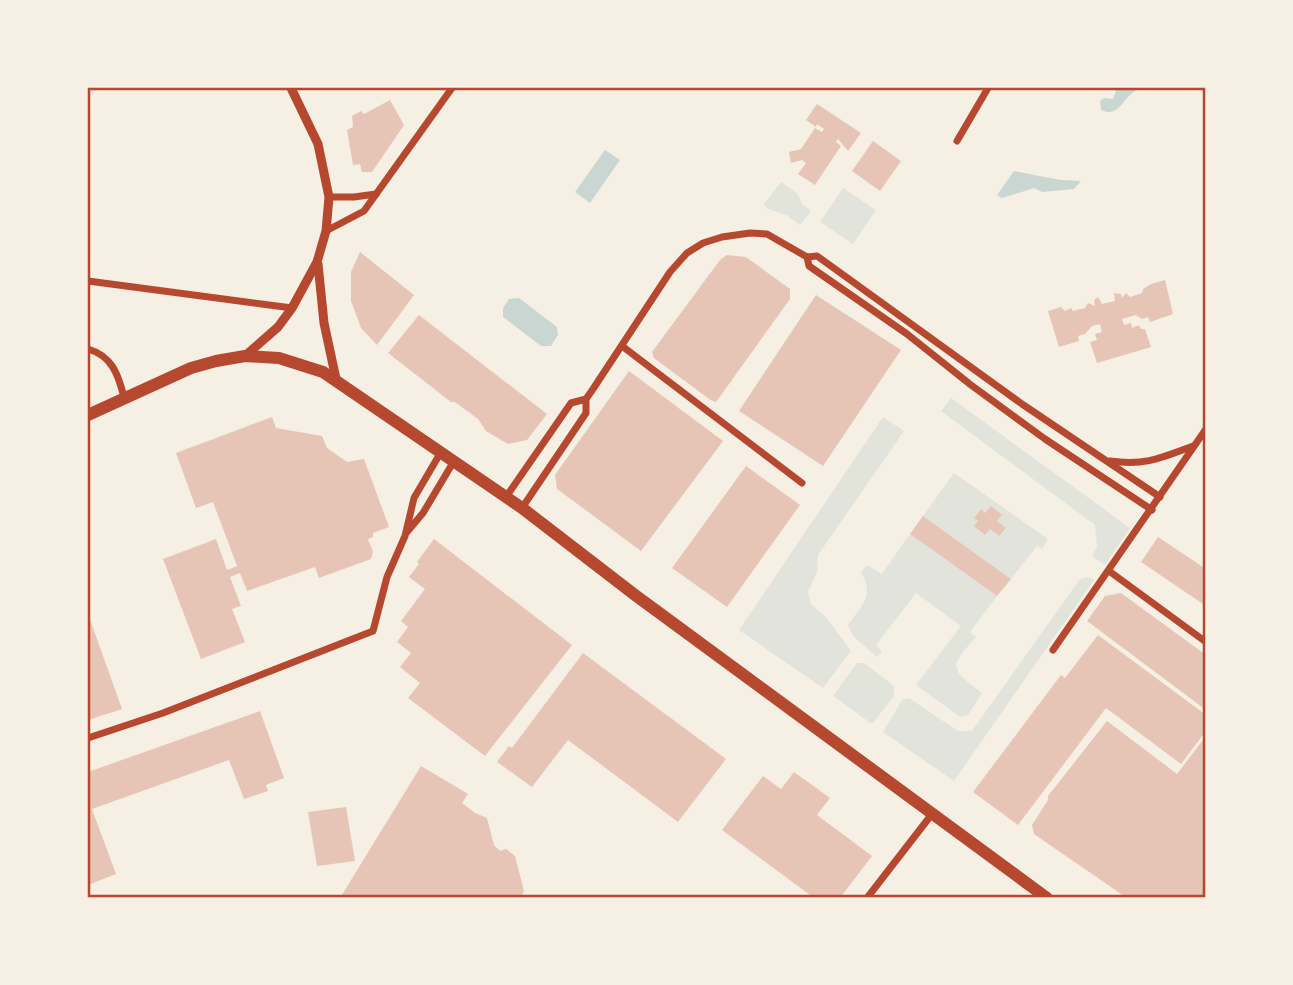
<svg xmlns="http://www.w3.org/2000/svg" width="1293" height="985" font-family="Figtree,sans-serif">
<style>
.green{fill:#e2e4dc}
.water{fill:#c9d6d2}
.building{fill:#e6c5b7}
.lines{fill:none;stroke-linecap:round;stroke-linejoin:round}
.minor{stroke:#b5482f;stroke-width:7}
.tertiary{stroke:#b5482f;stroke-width:9}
.primary{stroke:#b5482f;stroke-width:12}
.neatline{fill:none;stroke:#b5482f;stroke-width:2.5}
</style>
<rect width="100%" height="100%" fill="#f6efe4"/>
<g class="green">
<polygon points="781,182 798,194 802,204 811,211 800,225 788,216 766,208 764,204"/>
<polygon points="843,188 876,210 853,244 820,222"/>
<polygon points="951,398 1130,528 1105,565 1092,556 1097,547 1095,525 941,411"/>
<polygon points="883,417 904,431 818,555 817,572 808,592 811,604 827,618 851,651 823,688 739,630"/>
<polygon points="954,473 1048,539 1042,549 1037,546 1011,579 923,516"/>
<path d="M910,534L997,596L970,632L976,637C949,667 949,668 982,693L968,715L960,717L916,685L961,626L916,593L876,645L882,651L877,657L853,636L848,625C862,605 875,596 861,572L867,565L882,574Z"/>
<polygon points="1088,577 1094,580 954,781 883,732 902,700 909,698 958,731 972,731 1080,579"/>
<polygon points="857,663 864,663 894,686 894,696 872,724 833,696"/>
</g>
<g class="water">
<path d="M1117,88H1134L1135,91C1122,99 1119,118 1101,110L1100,101L1104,98L1113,99Z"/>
<polygon points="605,150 620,160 590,203 575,192"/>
<polygon points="1014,171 1061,180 1081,181 1074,189 1042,192 1034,188 1002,198 997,195"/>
<polygon points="519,298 557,327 558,335 551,346 541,346 503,317 503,308 509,299"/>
</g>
<g class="building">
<polygon points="390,100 404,125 372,172 362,172 360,164 353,165 347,130 353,127 352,116 361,111 364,114"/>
<polygon points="817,104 861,133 848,151 838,139 836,142 841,146 815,185 798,174 806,163 802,160 791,163 789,152 801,149 815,128 822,132 824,129 817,124 816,127 806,120"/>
<polygon points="873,141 901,161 880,191 852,171"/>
<polygon points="360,252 414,295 377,345 361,328 351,301 351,272"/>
<polygon points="727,255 746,257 790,289 790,299 716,402 709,399 654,358 652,352 720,260"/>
<polygon points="1165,280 1173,314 1150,322 1148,317 1142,319 1136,315 1122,319 1124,325 1131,323 1132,328 1139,325 1141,329 1145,329 1151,347 1097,363 1090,342 1097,340 1095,334 1102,332 1100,324 1092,326 1085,334 1078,336 1079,341 1059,347 1048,311 1061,307 1065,311 1071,308 1073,311 1085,308 1088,303 1095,306 1094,300 1098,297 1102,304 1115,301 1114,293 1121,294 1122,298 1126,293 1130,297 1142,293 1143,289 1151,284"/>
<polygon points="816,295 901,350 823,466 739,411"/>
<polygon points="419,315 547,414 527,440 508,444 486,431 478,419 455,402 451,402 388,353"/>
<polygon points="629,371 723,441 641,551 557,489 555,475"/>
<polygon points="272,417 276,428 322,436 327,448 347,462 364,459 389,527 373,533 373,537 368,539 373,552 371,559 319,578 315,567 247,591 240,573 230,577 241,606 232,609 245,642 201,659 163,559 216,539 227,570 237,566 213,502 196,508 176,453"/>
<polygon points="746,466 800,505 727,607 672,568"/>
<polygon points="991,506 1002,515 997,521 1006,528 999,536 990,529 985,535 974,526 978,521 974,518 981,509 985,513"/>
<polygon points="923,516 1011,579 997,596 910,534"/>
<polygon points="1158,537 1206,569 1206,606 1141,562"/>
<polygon points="434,539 572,645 485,756 408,698 420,683 400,667 411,653 397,642 408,627 401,621 425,589 409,577 419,564 417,562"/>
<polygon points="1121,593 1206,655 1206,710 1087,621 1105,596"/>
<polygon points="88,614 122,709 88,720"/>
<polygon points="1098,635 1206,715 1206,731 1181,764 1106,708 1018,825 973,792 1061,675 1065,678"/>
<polygon points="583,653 726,759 678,822 568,740 532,787 497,762 509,746 512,748"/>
<polygon points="260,711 284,778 266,785 268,791 244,799 229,760 92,809 116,874 88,885 88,772"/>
<polygon points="1107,721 1177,774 1206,736 1206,898 1127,898 1034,834 1032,825 1048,800 1048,796"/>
<polygon points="421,766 468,794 462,803 475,813 487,818 494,845 500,851 506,849 515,856 524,891 520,898 340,898"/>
<polygon points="794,772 830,798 817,815 872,856 840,898 814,898 722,830 763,776 781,789"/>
<polygon points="346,807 355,861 317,866 308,812"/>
</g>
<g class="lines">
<g class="minor">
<polyline points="957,141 988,88"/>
<polyline points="329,197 354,197 376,194"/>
<polyline points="326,231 364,211 452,88"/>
<polyline points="807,257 817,256 1022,404 1160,497"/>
<polyline points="88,281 292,308"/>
<polyline points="622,346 802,483"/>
<path d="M88,349C112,356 118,374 124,397"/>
<path d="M1110,461C1145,466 1161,458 1193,446"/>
<polyline points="506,497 571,403 586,399 593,389 670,272 687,253 703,243 722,237 750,233 767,234 807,257 809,266 907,334 971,385 1045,439 1152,510"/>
<polyline points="522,508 586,413 586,399"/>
<polyline points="407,532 423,513 454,461"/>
<polyline points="1109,571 1206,642"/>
<polyline points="1053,650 1206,429"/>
<polyline points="88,738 163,713 373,631 387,577 405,536 414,498 441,452"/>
<polyline points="867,898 932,814"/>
</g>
<g class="tertiary">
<polyline points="318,264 324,323 336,379"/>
<polyline points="245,356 278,327 292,308 317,262 326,231 329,197 318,144 291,88"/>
</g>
<polyline class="primary" points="88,415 191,368 216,361 245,356 279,358 323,372 522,508 635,595 1047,898"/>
</g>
<rect width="1293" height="985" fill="none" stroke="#f6efe4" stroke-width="178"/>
<rect x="89" y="89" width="1115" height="807" class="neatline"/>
</svg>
